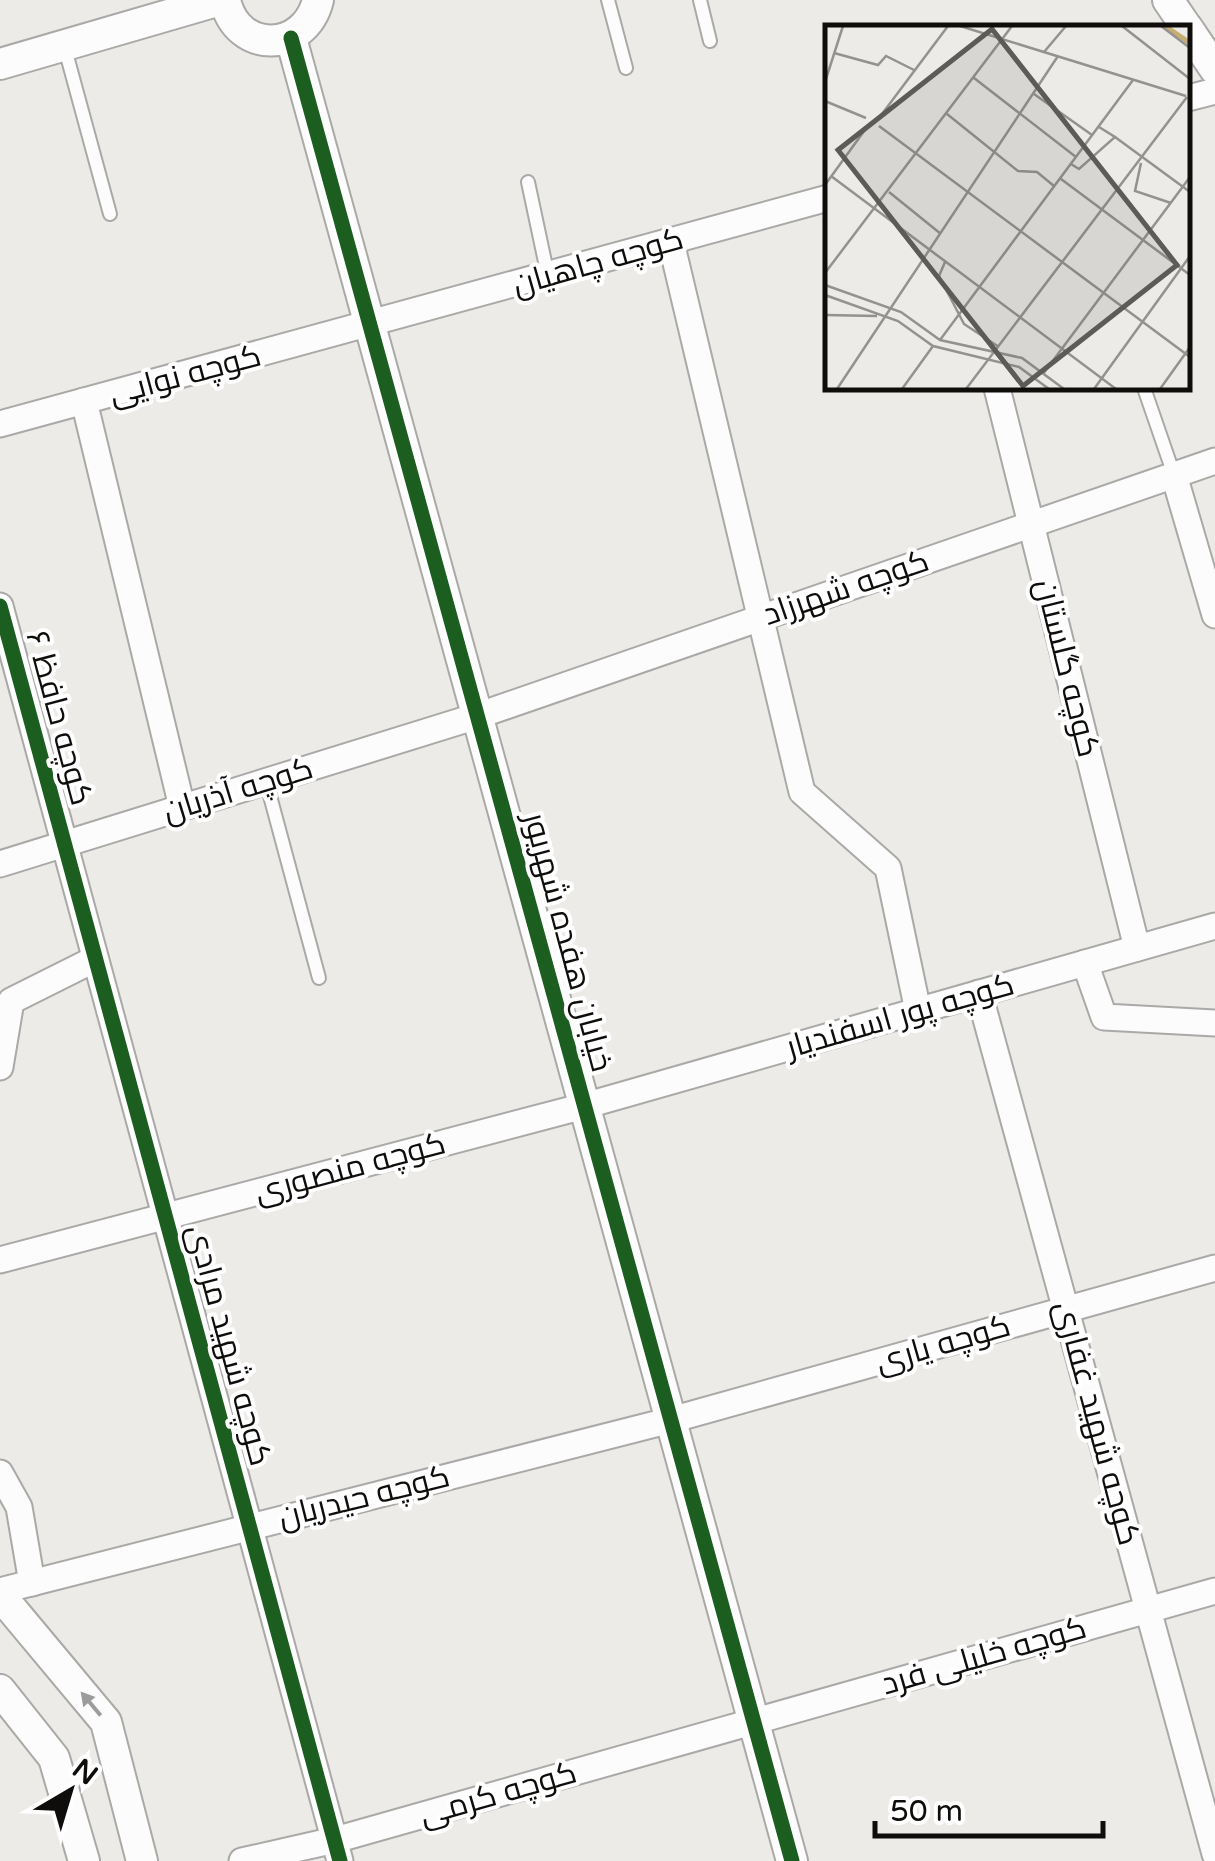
<svg xmlns="http://www.w3.org/2000/svg" width="1215" height="1861" font-family="'Varela Round',Cairo,sans-serif">
<style>
.lines{fill:none;stroke-linecap:round;stroke-linejoin:round}
.service-casing{stroke:#aaa9a7;stroke-width:16}
.minor-casing{stroke:#aaa9a7;stroke-width:29}
.tertiary-casing{stroke:#aaa9a7;stroke-width:34}
.service{stroke:#fcfcfc;stroke-width:12}
.minor{stroke:#fcfcfc;stroke-width:25}
.tertiary{stroke:#fcfcfc;stroke-width:30}
.cycleway-casing{stroke:#fff;stroke-width:21}
.cycleway{stroke:#1b5e20;stroke-width:15}
.oneway{fill:#9d9c9c}
.labels{text-anchor:middle;dominant-baseline:central;stroke-width:8;stroke-linejoin:round;paint-order:stroke}
.street-label{font-size:32px;fill:#0e0d0b;stroke:#fff}
.inset-river{fill:none;stroke:#c6ad72;stroke-width:5}
.inset-road{fill:none;stroke:#949290;stroke-width:2.5}
.view{fill:#5c5b58;fill-opacity:0.15;stroke:#5c5b58;stroke-width:5}
.inset-edge{fill:none;stroke:#0e0d0b;stroke-width:5}
</style>
<rect width="100%" height="100%" fill="#edebe8"/>
<g class="lines">
<defs>
<g id="service">
<polyline points="608,0 626,68"/>
<polyline points="700,0 710,41"/>
<polyline points="64,45 110,214"/>
<polyline points="528,182 548,276"/>
<polyline points="1144,388 1174,475"/>
<polyline points="266,781 319,978"/>
</g>
<g id="minor">
<polyline points="1188,98 1215,91"/>
<polyline points="671,242 802,792 888,868 918,1011"/>
<polyline points="997,388 1137,948"/>
<polyline points="84,401 182,807"/>
<polyline points="0,424 828,198"/>
<polyline points="1174,475 1215,615"/>
<polyline points="0,606 340,1861"/>
<polyline points="0,864 477,716 1215,461"/>
<polyline points="1085,963 1104,1017 1215,1023"/>
<polyline points="979,993 1215,1854"/>
<polyline points="0,1067 11,1001 95,959"/>
<polyline points="0,1260 584,1106 1215,926"/>
<polyline points="0,1473 19,1507 32,1583"/>
<polyline points="0,1591 671,1420 1215,1268"/>
<polyline points="242,1861 335,1840 1215,1591"/>
</g>
<g id="tertiary">
<path d="M225,0C237,55 305,53 318,0"/>
<polyline points="1168,0 1187,28"/>
<polyline points="1188,29 1215,69"/>
<polyline points="291,38 792,1861"/>
<polyline points="0,64 220,0"/>
<polyline points="0,1595 106,1722 142,1861"/>
<polyline points="0,1690 54,1758 84,1861"/>
</g>
</defs>
<use href="#service" class="service-casing"/>
<use href="#minor" class="minor-casing"/>
<use href="#tertiary" class="tertiary-casing"/>
<use href="#service" class="service"/>
<use href="#minor" class="minor"/>
<use href="#tertiary" class="tertiary"/>
<defs>
<g id="cycleway">
<polyline points="291,38 792,1861"/>
<polyline points="0,606 340,1861"/>
</g>
</defs>
<use href="#cycleway" class="cycleway-casing"/>
<use href="#cycleway" class="cycleway"/>
</g>
<defs><path id="oneway-solid" d="M-6-.8H1V-3.2L6.5 0L1 3.2V.8H-6Z" transform="scale(2.5)"/></defs>
<use class="oneway" href="#oneway-solid" transform="translate(91 1704) rotate(-130)"/>
<g class="labels">
<g class="street-label">
<text transform="translate(598 262) rotate(-16)">کوچه چاهیان</text>
<text transform="translate(185 375) rotate(-15)">کوچه نوایی</text>
<text transform="translate(846 588) rotate(-19)">کوچه شهرزاد</text>
<text transform="translate(1067 668) rotate(76)">کوچه گلستان</text>
<text transform="translate(59 718) rotate(75)">کوچه حافظ ۶</text>
<text transform="translate(238 790) rotate(-17)">کوچه آذریان</text>
<text transform="translate(568 942) rotate(75)">خیابان هفده شهریور</text>
<text transform="translate(900 1016) rotate(-16)">کوچه پور اسفندیار</text>
<text transform="translate(350 1168) rotate(-15)">کوچه منصوری</text>
<text transform="translate(943 1344) rotate(-16)">کوچه یاری</text>
<text transform="translate(229 1345) rotate(75)">کوچه شهید مرادی</text>
<text transform="translate(1097 1423) rotate(75)">کوچه شهید غفاری</text>
<text transform="translate(364 1497) rotate(-14)">کوچه حیدریان</text>
<text transform="translate(984 1656) rotate(-16)">کوچه خلیلی فرد</text>
<text transform="translate(498 1794) rotate(-16)">کوچه کرمی</text>
</g>
</g>
<g transform="translate(825 25)">
<rect width="365" height="365" fill="#edebe8"/>
<path class="inset-river" d="M340,1L365,18"/>
<path class="inset-road" d="M135,1L361,71M297,1L365,54M336,1L365,23M219,27L241,1M9,28L53,40L61,31L89,45M149,53L251,132M0,57L18,1M209,69L267,110M0,76L41,93M122,89L193,146L212,147L229,161M54,93L123,1M54,101L365,332M290,112L365,167M316,138L310,166L346,178M246,139L254,144L290,112L274,102M6,151L291,364M236,154L365,250M0,160L42,102M64,167L116,209M120,237L114,251L139,299L174,322M0,248L187,1M0,260L76,287L115,315L197,333L239,364M0,270L73,296L108,321L194,342L224,364M0,290L52,291M115,315L308,55M218,349L365,152M12,364L233,31M77,364L108,321M141,364L362,72M269,364L365,231M335,364L365,322"/>
<path class="view" d="M167,4L352,240L198,361L13,125Z"/>
<rect width="365" height="365" class="inset-edge"/>
</g>
<g transform="translate(70 1791) rotate(38)" stroke="#ffffff" stroke-width="8" paint-order="stroke">
<path d="M0-8L18 38L0 25L-18 38Z" fill="#0e0d0b"/>
<text y="-15" font-size="28" font-weight="bold" text-anchor="middle" fill="#0e0d0b">N</text>
</g>
<path d="M875 1821v15h228v-15" fill="none" stroke="#0e0d0b" stroke-width="5"/>
<text x="890" y="1821" font-size="30" fill="#0e0d0b" stroke="#ffffff" stroke-width="8" paint-order="stroke">50 m</text>
</svg>
